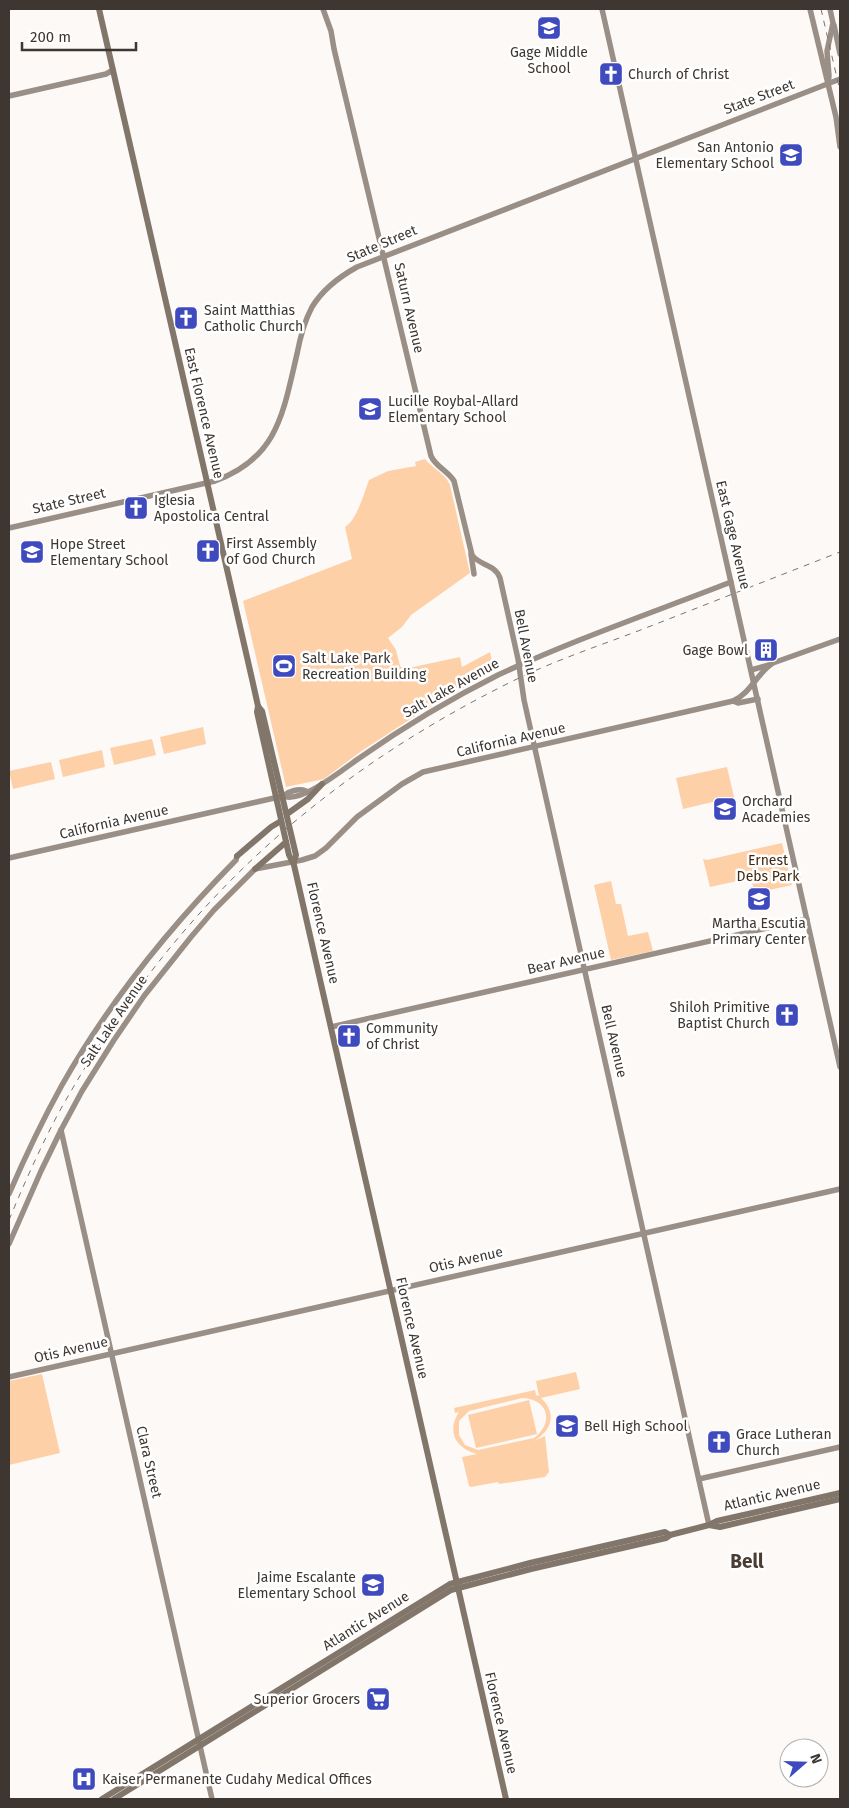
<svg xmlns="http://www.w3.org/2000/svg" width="849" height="1808" font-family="'Fira Sans',sans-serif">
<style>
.green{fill:#fed0a8;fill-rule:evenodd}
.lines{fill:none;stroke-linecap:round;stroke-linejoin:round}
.secondary{stroke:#998f86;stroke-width:5.5}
.primary{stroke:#82766b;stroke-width:6}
.rail{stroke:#7a7470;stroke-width:1;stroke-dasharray:6 6;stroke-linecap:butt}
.labels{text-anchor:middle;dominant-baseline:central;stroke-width:5;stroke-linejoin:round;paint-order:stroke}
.poi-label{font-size:14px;fill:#3d3631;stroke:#fff;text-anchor:start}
.street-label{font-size:14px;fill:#3d3631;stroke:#fff}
.park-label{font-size:14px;fill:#412911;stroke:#fff}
.district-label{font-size:19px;font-weight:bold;fill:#493c31;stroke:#fff}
</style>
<rect width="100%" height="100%" fill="#fdf9f6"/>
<g class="green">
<path d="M425,459C433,469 445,473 450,485L470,573L411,615L402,627L388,638L396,650L400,666L404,669L460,657L462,667L490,652L494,670L415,716L360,752L324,779L286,787L243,601L352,559L345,527C357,520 364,493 369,480L388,471L416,466L415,462Z"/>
<polygon points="203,727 206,744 164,754 160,737"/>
<polygon points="152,739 156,755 114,765 110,748"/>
<polygon points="102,750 105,767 63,777 59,760"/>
<polygon points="51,762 55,779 13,789 9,771"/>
<polygon points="727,767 734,797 683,809 676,778"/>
<polygon points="782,843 792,885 755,893 751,878 710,887 703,859 707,860"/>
<polygon points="611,881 616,904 621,904 628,936 648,932 653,951 611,960 594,885"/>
<path d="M576,1372L580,1389L541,1398C558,1414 551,1431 534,1441L545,1436L549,1472L545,1477L499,1484L498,1482L471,1487L469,1486L462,1457L477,1454C456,1448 446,1432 459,1412L455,1413L454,1408L535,1390L536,1395L539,1396L536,1381ZM522,1398C549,1399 554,1423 534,1438L478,1450L465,1445L459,1435V1421L469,1411Z"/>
<polygon points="42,1374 60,1453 9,1465 9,1381"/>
<polygon points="529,1400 537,1434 476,1448 468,1415"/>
</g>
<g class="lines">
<g class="secondary">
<path d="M323,9L331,31L334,49L431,456C436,467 448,471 454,481L472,555C480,566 495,564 500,578L518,659L524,700L709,1525"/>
<polyline points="602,9 840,1067"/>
<polyline points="810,9 836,117 840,147"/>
<polyline points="834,25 840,54"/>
<polyline points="828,83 829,76 827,51 833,23 830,9"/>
<polyline points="9,96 106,74 113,70"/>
<path d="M9,528L215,481C278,458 283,413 297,354C300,338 304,322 312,307C323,289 339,277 357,267L840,79"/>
<polyline points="471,554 474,574"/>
<polyline points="751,670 769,665"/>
<polyline points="733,701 738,703 758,699"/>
<path d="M283,796C301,804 342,770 358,759C402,728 450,699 498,675C573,640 654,612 731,582"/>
<path d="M9,858L283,796C289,791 299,788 306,791"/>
<polyline points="331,1027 807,919"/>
<polyline points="61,1130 212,1799"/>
<path d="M9,1194C25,1157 42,1121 62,1085C109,1002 169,928 236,860L237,856"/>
<path d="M9,1244L41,1171L61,1130L82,1091L114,1040L144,996L191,937L214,910L255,869L302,860L315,856L326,848L357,817L402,784L423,772L733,701C751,693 757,673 773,663L840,639"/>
<polyline points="9,1377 840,1189"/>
<polyline points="699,1479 840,1447"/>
</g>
<g class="primary">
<polyline points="99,9 252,679 258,706 262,711 296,855 294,862"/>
<polyline points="258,706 257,712 289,855 294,865 506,1799"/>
<polyline points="287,814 308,799 322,784"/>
<polyline points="237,856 271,827 281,821"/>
<polyline points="255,869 286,842"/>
<polyline points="709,1525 720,1527 840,1499"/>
<polyline points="102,1799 450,1584 530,1563 665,1532 670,1535"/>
<polyline points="114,1799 451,1590 531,1569 666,1538 670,1535 709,1525 717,1521 840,1493"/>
</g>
<g class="rail">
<polyline points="821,9 840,91"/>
<path d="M9,1220C24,1184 40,1148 58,1114C169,914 314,778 519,678C557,660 598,646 638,631C705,605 773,578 840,552"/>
</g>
</g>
<defs>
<symbol id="school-square" viewBox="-11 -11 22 22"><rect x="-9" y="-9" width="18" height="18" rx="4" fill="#3f4abe" stroke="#fff"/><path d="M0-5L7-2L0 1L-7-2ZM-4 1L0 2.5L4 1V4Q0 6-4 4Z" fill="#fff"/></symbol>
<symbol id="church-square" viewBox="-11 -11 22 22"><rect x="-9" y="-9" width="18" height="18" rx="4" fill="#3f4abe" stroke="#fff"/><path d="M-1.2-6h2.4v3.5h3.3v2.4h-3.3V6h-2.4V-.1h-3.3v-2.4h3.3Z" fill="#fff"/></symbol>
<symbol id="building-square" viewBox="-11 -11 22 22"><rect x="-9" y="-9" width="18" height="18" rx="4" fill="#3f4abe" stroke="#fff"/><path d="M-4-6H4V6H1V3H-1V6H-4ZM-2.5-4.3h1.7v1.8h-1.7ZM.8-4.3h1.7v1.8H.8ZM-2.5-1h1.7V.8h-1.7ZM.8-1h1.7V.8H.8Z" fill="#fff"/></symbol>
<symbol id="stadium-square" viewBox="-11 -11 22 22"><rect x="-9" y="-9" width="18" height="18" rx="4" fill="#3f4abe" stroke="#fff"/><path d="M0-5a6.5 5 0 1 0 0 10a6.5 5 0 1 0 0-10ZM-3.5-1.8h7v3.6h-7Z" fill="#fff"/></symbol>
<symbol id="supermarket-square" viewBox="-11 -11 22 22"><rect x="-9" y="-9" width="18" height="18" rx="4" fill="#3f4abe" stroke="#fff"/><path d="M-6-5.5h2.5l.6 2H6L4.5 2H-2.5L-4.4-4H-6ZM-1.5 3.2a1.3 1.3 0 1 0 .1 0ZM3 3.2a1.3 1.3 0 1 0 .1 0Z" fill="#fff"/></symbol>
<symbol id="hospital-square" viewBox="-11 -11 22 22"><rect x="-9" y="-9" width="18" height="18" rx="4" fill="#3f4abe" stroke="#fff"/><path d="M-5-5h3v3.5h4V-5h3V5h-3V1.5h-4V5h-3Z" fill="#fff"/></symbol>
</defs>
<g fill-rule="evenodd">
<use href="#school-square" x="535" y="14" width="28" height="28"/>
<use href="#church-square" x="597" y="60" width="28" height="28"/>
<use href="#school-square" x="777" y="141" width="28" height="28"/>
<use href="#church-square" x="172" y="304" width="28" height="28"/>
<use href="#school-square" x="356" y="395" width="28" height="28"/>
<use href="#church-square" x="122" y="494" width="28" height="28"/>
<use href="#church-square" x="194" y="537" width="28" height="28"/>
<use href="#school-square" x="18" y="538" width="28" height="28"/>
<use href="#building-square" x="752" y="636" width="28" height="28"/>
<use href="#stadium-square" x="270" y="652" width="28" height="28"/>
<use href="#school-square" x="711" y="795" width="28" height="28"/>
<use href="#school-square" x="745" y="885" width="28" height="28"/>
<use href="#church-square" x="773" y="1001" width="28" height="28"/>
<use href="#church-square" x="335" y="1022" width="28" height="28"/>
<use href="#school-square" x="553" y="1412" width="28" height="28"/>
<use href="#church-square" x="705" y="1428" width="28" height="28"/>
<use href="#school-square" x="359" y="1571" width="28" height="28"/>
<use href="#supermarket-square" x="364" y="1685" width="28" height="28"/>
<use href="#hospital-square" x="70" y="1765" width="28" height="28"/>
</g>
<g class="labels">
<g class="poi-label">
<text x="549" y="52" text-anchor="middle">Gage Middle<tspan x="549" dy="16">School</tspan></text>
<text x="628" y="74">Church of Christ</text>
<text x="774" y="147" text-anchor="end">San Antonio<tspan x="774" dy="16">Elementary School</tspan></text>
<text x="204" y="310">Saint Matthias<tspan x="204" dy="16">Catholic Church</tspan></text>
<text x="388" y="401">Lucille Roybal-Allard<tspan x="388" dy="16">Elementary School</tspan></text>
<text x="154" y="500">Iglesia<tspan x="154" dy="16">Apostolica Central</tspan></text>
<text x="226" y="543">First Assembly<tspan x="226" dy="16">of God Church</tspan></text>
<text x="50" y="544">Hope Street<tspan x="50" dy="16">Elementary School</tspan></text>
<text x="748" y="650" text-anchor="end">Gage Bowl</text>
<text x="302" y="658">Salt Lake Park<tspan x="302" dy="16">Recreation Building</tspan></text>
<text x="742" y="801">Orchard<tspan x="742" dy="16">Academies</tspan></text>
<text x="759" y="923" text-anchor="middle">Martha Escutia<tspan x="759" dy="16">Primary Center</tspan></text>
<text x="770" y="1007" text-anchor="end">Shiloh Primitive<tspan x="770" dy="16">Baptist Church</tspan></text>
<text x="366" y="1028">Community<tspan x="366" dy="16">of Christ</tspan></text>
<text x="584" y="1426">Bell High School</text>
<text x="736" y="1434">Grace Lutheran<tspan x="736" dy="16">Church</tspan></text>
<text x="356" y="1577" text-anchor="end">Jaime Escalante<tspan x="356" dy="16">Elementary School</tspan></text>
<text x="360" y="1699" text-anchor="end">Superior Grocers</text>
<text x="102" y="1779">Kaiser Permanente Cudahy Medical Offices</text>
</g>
<g class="street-label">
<text transform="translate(759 97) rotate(-21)">State Street</text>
<text transform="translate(382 244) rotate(-23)">State Street</text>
<text transform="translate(409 308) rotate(77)">Saturn Avenue</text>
<text transform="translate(204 413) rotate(77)">East Florence Avenue</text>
<text transform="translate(69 501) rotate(-13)">State Street</text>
<text transform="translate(733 535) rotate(77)">East Gage Avenue</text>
<text transform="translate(526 646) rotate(79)">Bell Avenue</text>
<text transform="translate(451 688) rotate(-29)">Salt Lake Avenue</text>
<text transform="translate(511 740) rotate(-13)">California Avenue</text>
<text transform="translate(114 822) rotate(-13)">California Avenue</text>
<text transform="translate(323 933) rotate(77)">Florence Avenue</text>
<text transform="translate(566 961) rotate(-13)">Bear Avenue</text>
<text transform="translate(114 1021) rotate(-56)">Salt Lake Avenue</text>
<text transform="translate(614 1041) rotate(77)">Bell Avenue</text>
<text transform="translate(466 1260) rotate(-13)">Otis Avenue</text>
<text transform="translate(412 1328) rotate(77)">Florence Avenue</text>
<text transform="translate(71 1350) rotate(-13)">Otis Avenue</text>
<text transform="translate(149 1462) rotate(77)">Clara Street</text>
<text transform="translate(772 1495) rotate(-13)">Atlantic Avenue</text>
<text transform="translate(366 1621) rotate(-32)">Atlantic Avenue</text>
<text transform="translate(501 1723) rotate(77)">Florence Avenue</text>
</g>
<g class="park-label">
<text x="768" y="860">Ernest<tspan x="768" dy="16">Debs Park</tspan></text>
</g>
<g class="district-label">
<text x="747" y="1561">Bell</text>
</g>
</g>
<rect width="849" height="1808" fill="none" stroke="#3d3631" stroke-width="20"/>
<g transform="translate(804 1763) rotate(70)"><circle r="24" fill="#ffffff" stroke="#b1afad"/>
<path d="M0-4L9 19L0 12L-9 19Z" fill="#3f4abe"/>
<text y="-8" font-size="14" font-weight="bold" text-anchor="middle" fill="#3d3631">N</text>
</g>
<path d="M22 42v8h114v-8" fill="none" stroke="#3d3631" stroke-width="2.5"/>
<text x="30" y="42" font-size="15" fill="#3d3631" stroke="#ffffff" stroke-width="4" paint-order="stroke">200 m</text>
</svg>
